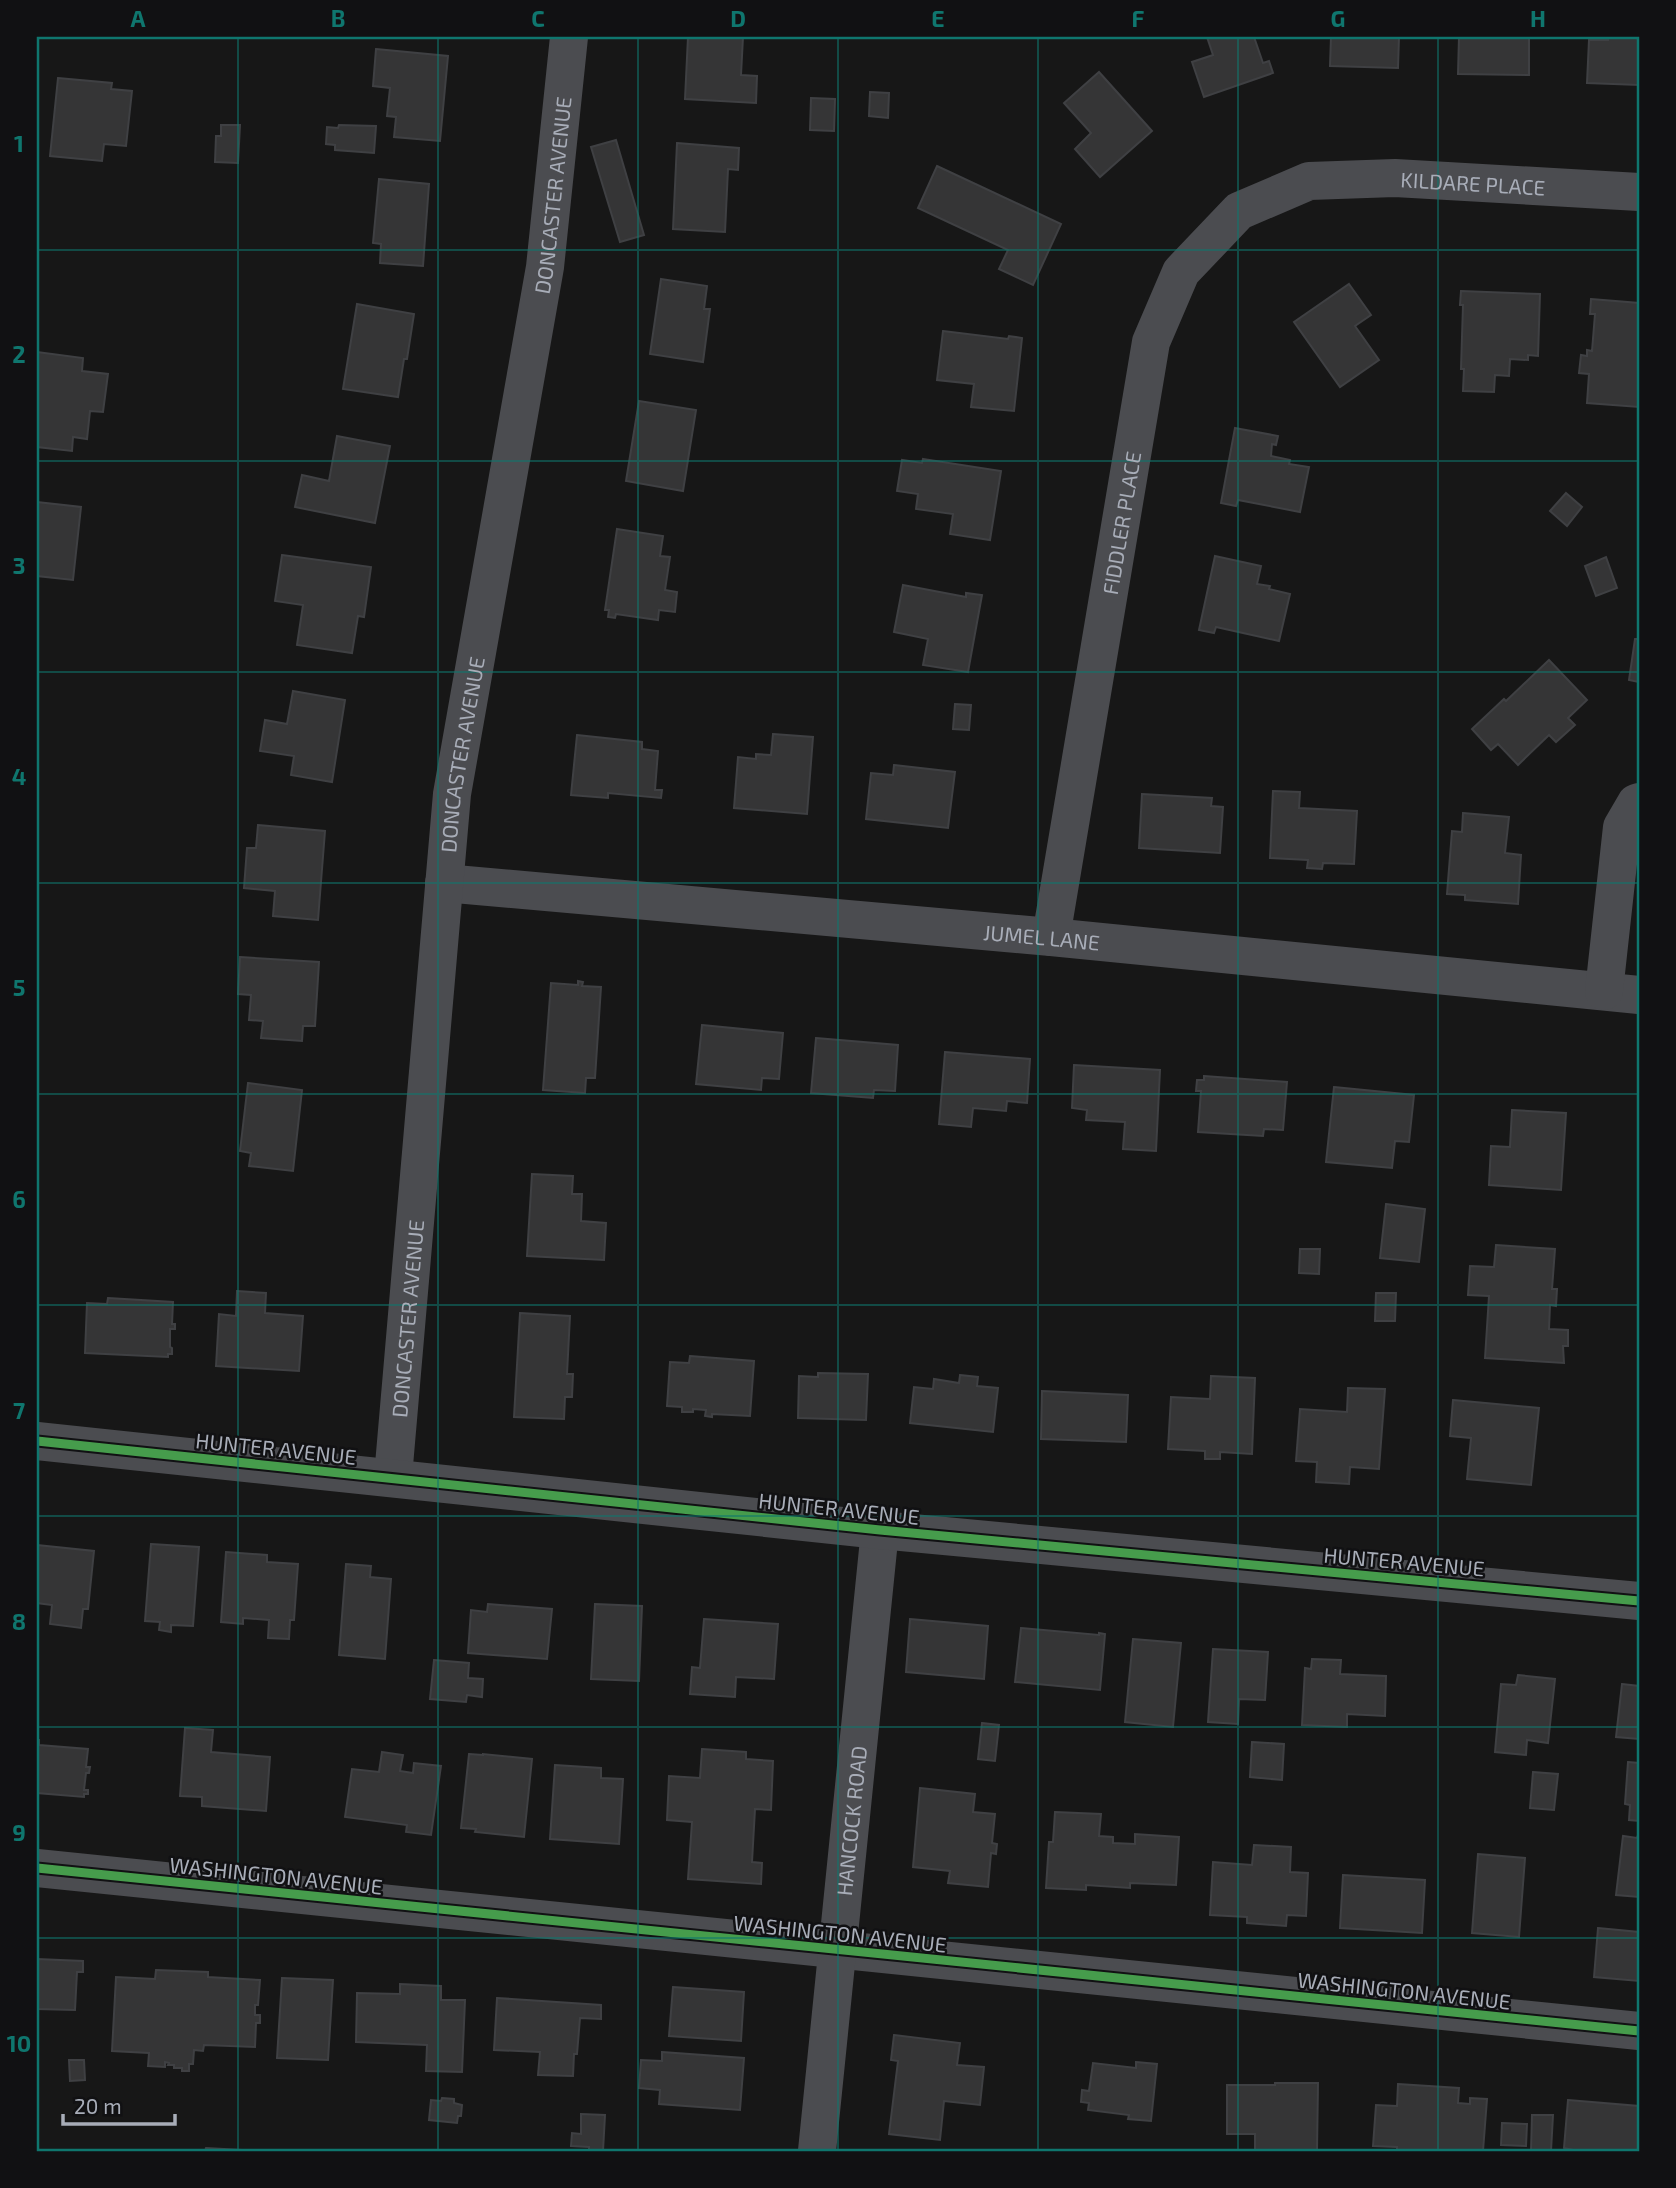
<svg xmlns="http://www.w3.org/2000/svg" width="1676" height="2188" font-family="'Exo 2',sans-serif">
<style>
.building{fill:#353536;stroke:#3f4043;stroke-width:2}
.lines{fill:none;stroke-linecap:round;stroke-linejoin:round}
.minor{stroke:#4b4c50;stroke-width:38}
.tertiary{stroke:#4b4c50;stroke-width:38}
.cycleway-casing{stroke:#111113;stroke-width:13}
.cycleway{stroke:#469c4c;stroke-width:9}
.grid{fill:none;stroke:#0f766e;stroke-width:2;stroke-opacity:0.55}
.labels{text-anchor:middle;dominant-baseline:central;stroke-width:5;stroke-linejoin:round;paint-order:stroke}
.street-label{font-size:21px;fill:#a8adb8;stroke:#111113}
.neatline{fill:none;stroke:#0f766e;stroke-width:2.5}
.grid-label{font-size:23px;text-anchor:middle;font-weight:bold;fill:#0f766e}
</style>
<rect width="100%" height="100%" fill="#171717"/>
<g class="building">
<polygon points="688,37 743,37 741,75 757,76 756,103 685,99"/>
<polygon points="1207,37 1254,37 1263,63 1269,61 1273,73 1204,97 1192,62 1213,55"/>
<polygon points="1331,37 1399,37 1398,68 1330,66"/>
<polygon points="1459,37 1529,37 1529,75 1458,74"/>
<polygon points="1608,37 1639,37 1639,85 1587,83 1589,40 1608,40"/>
<polygon points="376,49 448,56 440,141 394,137 396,117 387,116 390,88 373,86"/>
<polygon points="1099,72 1152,131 1100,177 1075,149 1091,133 1064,103"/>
<polygon points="58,78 112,83 111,89 132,91 126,146 104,144 102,161 50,156"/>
<polygon points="870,92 889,93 888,118 869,116"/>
<polygon points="811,98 835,99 834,131 810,130"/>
<polygon points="221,125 240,125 238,163 215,162 216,136 221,136"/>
<polygon points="339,125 376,126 374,153 335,150 335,145 326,144 327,127 338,128"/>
<polygon points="616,140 644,235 620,242 591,147"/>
<polygon points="677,143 739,148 738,170 728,169 725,232 673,229"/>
<polygon points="937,166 1061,224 1033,285 999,269 1008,250 918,208"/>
<polygon points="379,179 429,184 423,266 380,263 381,244 373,243"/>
<polygon points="661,279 707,286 704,309 710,309 703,362 650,354"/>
<polygon points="1349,284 1371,315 1355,326 1379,360 1340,387 1294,322"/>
<polygon points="1461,291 1540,294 1538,356 1528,355 1528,360 1510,359 1509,376 1495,375 1494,392 1463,391 1464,369 1461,369 1463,305 1460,305"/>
<polygon points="1591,299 1639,303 1639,407 1587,403 1589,374 1579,373 1581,355 1587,356 1587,350 1592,351 1595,314 1590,314"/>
<polygon points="357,304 414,314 407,359 404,359 398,397 343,389"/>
<polygon points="943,331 1008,339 1009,336 1022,338 1014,411 971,407 974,384 937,380"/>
<polygon points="37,352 83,358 82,371 108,374 103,412 90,411 87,439 73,437 72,451 37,447"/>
<polygon points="639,401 696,410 683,491 626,481"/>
<polygon points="1235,428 1278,436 1276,445 1272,444 1271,456 1290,460 1289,464 1309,467 1300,512 1238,500 1236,506 1221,503"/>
<polygon points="337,436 390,446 375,523 295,507 302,475 329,481"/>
<polygon points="923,459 1001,471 990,540 950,534 953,514 916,509 918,494 897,491 902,460 922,463"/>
<polygon points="1566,493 1582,507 1567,526 1550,511"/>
<polygon points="37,502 81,507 73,580 37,576"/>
<polygon points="617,529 663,536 660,556 670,557 665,590 677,592 675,612 659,610 658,620 616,614 615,618 608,617 609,610 605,610"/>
<polygon points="282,555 371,567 364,617 358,616 352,653 297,645 303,605 275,601"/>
<polygon points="1215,556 1261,566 1257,584 1270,586 1269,589 1290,594 1279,641 1216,627 1214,633 1199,630"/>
<polygon points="1606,557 1617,588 1596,596 1585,566"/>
<polygon points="903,585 966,597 966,593 982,595 968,672 923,665 928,639 894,632"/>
<polygon points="1635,639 1639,639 1639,682 1629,680"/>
<polygon points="1549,660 1587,700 1568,718 1575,725 1556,742 1549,735 1518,765 1498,744 1491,750 1472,729 1504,699 1506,701"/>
<polygon points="293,691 345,700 332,782 291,775 294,756 260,751 265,720 287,724"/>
<polygon points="955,704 971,705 969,730 953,729"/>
<polygon points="773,734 813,737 807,814 734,808 738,757 756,759 756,754 771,755"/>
<polygon points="577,735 642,742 642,749 658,751 655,790 662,790 661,798 608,793 608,798 571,795"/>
<polygon points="894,765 955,772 948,828 866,819 871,773 893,775"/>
<polygon points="1273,791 1300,792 1299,808 1357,811 1354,864 1323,863 1322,869 1307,868 1308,860 1270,858"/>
<polygon points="1142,794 1212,798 1211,806 1223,807 1220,853 1139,848"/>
<polygon points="1463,813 1509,817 1505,853 1521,855 1518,904 1465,900 1465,895 1447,894 1452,831 1462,832"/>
<polygon points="258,825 325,831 318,920 273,916 275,891 244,888 247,848 256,848"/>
<polygon points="240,957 319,962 315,1026 303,1026 302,1041 261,1038 263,1021 249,1020 251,995 238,994"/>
<polygon points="578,981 583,982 582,986 601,987 595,1078 586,1078 585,1093 543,1090 551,983 578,985"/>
<polygon points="702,1025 783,1033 779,1079 762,1078 761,1090 696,1084"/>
<polygon points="816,1038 898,1045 895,1091 874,1090 873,1098 811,1093"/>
<polygon points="945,1052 1030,1059 1027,1103 1007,1101 1006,1111 973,1108 971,1127 939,1124"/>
<polygon points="1074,1065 1160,1070 1156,1151 1123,1149 1125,1122 1086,1120 1087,1110 1072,1108"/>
<polygon points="1204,1076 1287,1082 1283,1130 1264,1129 1263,1136 1198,1132 1201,1091 1196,1091 1197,1080 1204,1080"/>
<polygon points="248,1083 302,1090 293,1171 249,1166 251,1153 240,1151"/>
<polygon points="1334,1087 1414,1095 1409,1142 1395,1141 1392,1168 1326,1162"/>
<polygon points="1512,1110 1566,1113 1561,1190 1489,1185 1491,1146 1510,1147"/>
<polygon points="532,1174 573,1176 572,1194 582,1194 581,1221 606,1223 604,1260 527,1256"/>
<polygon points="1386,1204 1425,1209 1419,1262 1380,1258"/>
<polygon points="1496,1245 1555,1249 1552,1289 1557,1289 1556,1306 1550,1305 1549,1329 1568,1330 1568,1346 1563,1346 1564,1363 1485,1358 1489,1296 1468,1295 1470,1266 1494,1267"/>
<polygon points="1300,1249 1320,1249 1319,1274 1299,1273"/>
<polygon points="237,1291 266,1293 265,1313 303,1316 299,1371 216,1366 219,1314 236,1316"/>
<polygon points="1376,1293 1396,1293 1395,1321 1375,1321"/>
<polygon points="108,1298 173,1302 172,1324 175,1324 175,1329 170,1329 170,1347 172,1348 172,1354 168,1354 168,1357 85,1353 87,1303 107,1304"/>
<polygon points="520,1313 570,1316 567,1374 573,1374 572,1397 565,1397 564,1419 514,1417"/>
<polygon points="690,1356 754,1361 750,1416 712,1414 712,1417 705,1416 706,1410 693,1409 693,1412 682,1412 682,1407 667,1406 670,1362 689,1363"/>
<polygon points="818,1373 868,1374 866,1420 798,1418 799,1376 818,1377"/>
<polygon points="960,1375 978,1377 977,1386 998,1388 993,1432 910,1423 914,1387 933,1389 934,1379 959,1383"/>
<polygon points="1211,1376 1255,1378 1252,1454 1220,1452 1220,1459 1205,1459 1205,1451 1168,1449 1171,1397 1210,1399"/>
<polygon points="1348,1388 1385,1389 1379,1469 1350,1467 1349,1484 1316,1482 1317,1462 1296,1461 1300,1409 1347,1412"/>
<polygon points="1042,1391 1128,1395 1126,1442 1041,1439"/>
<polygon points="1453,1400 1539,1408 1531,1485 1467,1479 1471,1438 1450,1436"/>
<polygon points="151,1544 199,1547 193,1626 171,1625 171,1632 159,1630 160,1622 145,1621"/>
<polygon points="37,1545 94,1551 88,1609 83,1609 81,1628 50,1624 52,1605 37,1603"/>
<polygon points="226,1552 267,1555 267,1562 298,1564 294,1620 290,1620 289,1639 268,1638 269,1620 243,1618 243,1624 221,1622"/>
<polygon points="346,1564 371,1566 370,1577 391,1579 385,1659 339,1655"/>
<polygon points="488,1604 552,1609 547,1659 468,1653 471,1610 487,1612"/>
<polygon points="595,1604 642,1606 639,1681 591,1679"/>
<polygon points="704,1619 778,1624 774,1679 736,1677 735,1697 690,1694 692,1667 700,1668"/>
<polygon points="910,1619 988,1626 984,1679 906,1672"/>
<polygon points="1021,1628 1099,1635 1099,1633 1105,1634 1100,1690 1015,1682"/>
<polygon points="1133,1639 1181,1643 1173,1727 1125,1722"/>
<polygon points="1213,1649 1268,1652 1265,1700 1239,1699 1238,1724 1208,1722"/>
<polygon points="1312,1659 1341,1660 1340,1674 1386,1676 1385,1716 1347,1714 1347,1727 1302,1725 1305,1668 1311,1669"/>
<polygon points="434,1660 469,1663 468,1678 483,1679 482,1697 467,1695 466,1702 430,1699"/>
<polygon points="1518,1675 1555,1679 1548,1743 1527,1740 1526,1755 1495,1752 1501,1684 1516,1685"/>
<polygon points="1622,1684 1639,1686 1639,1739 1616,1737"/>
<polygon points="982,1723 999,1725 995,1761 978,1759"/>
<polygon points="185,1728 213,1730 211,1752 270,1757 266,1811 202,1806 202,1797 180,1796"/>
<polygon points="37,1740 39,1740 39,1745 88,1749 86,1767 90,1767 89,1773 86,1773 84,1790 88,1790 88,1794 84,1794 84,1797 37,1793"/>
<polygon points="1252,1742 1284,1744 1282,1780 1250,1777"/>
<polygon points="702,1749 746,1752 746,1759 773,1761 771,1810 755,1809 752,1862 762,1863 761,1884 688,1879 692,1822 667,1820 669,1776 700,1778"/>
<polygon points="382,1752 403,1755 400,1771 413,1773 414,1763 441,1766 431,1835 406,1832 407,1825 345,1817 352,1769 379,1772"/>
<polygon points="469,1754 483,1755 483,1754 532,1759 524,1837 475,1832 476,1829 461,1828"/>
<polygon points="1628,1762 1639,1763 1639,1821 1629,1820 1630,1805 1625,1804"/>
<polygon points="555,1765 601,1768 601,1778 623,1779 619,1844 550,1839"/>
<polygon points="1533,1772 1558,1774 1554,1810 1530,1808"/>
<polygon points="920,1788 975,1794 973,1812 995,1814 992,1843 997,1844 996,1854 991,1853 988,1887 948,1883 950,1871 913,1867"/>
<polygon points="1055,1812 1101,1814 1099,1836 1113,1837 1113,1843 1135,1844 1135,1834 1179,1837 1176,1885 1130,1883 1130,1888 1086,1885 1086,1890 1046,1888 1049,1842 1053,1842"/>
<polygon points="1638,1835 1639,1897 1616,1895 1623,1836 1637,1838"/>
<polygon points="1254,1845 1291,1847 1290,1872 1308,1873 1306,1916 1287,1915 1286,1926 1247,1923 1247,1917 1210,1915 1213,1862 1252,1865"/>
<polygon points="1478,1854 1525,1858 1519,1937 1472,1933"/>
<polygon points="1343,1875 1425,1880 1422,1933 1340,1928"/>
<polygon points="1598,1928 1639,1932 1639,1981 1594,1977"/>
<polygon points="37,1959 83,1961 83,1972 77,1972 75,2010 37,2009"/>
<polygon points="156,1970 208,1972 208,1977 260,1980 258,2005 255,2005 255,2015 260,2015 260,2023 256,2023 255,2047 204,2045 203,2051 194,2050 193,2064 189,2064 189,2071 182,2071 182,2068 174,2068 174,2065 168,2065 169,2063 165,2062 165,2067 148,2066 149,2053 112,2051 116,1977 155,1979"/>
<polygon points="282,1978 333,1980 328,2060 277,2058"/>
<polygon points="400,1984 441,1986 441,2000 465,2000 462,2072 426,2071 427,2045 356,2042 357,1993 400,1994"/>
<polygon points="673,1987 744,1992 741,2041 669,2036"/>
<polygon points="497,1998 601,2005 601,2019 580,2018 577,2054 574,2054 573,2076 538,2075 540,2052 494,2050"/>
<polygon points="894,2035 960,2043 957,2065 984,2067 980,2105 944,2101 940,2140 889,2134 898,2061 891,2060"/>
<polygon points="662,2052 744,2058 740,2110 659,2104 660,2090 639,2088 641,2060 662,2061"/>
<polygon points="69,2060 84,2060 85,2080 70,2081"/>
<polygon points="1136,2062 1157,2064 1151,2121 1128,2119 1129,2115 1088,2110 1089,2103 1081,2102 1082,2090 1089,2091 1093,2063 1136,2068"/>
<polygon points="1275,2083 1318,2083 1317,2151 1255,2151 1255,2134 1227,2134 1227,2085 1275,2085"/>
<polygon points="1398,2084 1459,2088 1458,2103 1470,2104 1470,2098 1487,2099 1483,2151 1397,2151 1397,2147 1373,2146 1376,2105 1397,2106"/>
<polygon points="442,2098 454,2099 454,2103 462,2105 461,2116 458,2116 457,2123 429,2120 431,2100 441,2101"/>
<polygon points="1568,2100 1639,2106 1639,2151 1574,2151 1574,2150 1564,2148"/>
<polygon points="581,2114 605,2115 603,2151 589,2151 589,2147 571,2146 572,2133 581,2134"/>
<polygon points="1532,2115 1553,2115 1551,2151 1531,2151"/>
<polygon points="1502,2123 1527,2124 1526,2146 1501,2145"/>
<polygon points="206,2148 262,2151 205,2151"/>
</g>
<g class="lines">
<g class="minor">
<path id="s1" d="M444,883L1051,937L1639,995"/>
<path id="s2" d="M1051,937L1151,342L1181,272L1239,211L1309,181L1395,178L1639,192"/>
<polyline points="1604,991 1622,827 1636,803 1639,802"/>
<path id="s3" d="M393,1477L452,794L545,267L569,37"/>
<polyline points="37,1868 1639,2031"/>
<path id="s4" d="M817,2151L880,1530"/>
</g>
<polyline class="tertiary" points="37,1441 880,1530 1639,1601"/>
<defs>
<g id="cycleway">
<polyline points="37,1441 880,1530 1639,1601"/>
<polyline points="37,1868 1639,2031"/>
</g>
</defs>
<use href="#cycleway" class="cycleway-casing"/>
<use href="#cycleway" class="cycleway"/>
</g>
<path class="grid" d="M238,37V2151M438,37V2151M638,37V2151M838,37V2151M1038,37V2151M1238,37V2151M1438,37V2151M37,250H1639M37,461H1639M37,672H1639M37,883H1639M37,1094H1639M37,1305H1639M37,1516H1639M37,1727H1639M37,1938H1639"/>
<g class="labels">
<g class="street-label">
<text stroke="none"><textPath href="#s2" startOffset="1004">KILDARE PLACE</textPath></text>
<text stroke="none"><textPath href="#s3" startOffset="1293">DONCASTER AVENUE</textPath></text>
<text stroke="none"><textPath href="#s2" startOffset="420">FIDDLER PLACE</textPath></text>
<text stroke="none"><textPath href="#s3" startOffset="726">DONCASTER AVENUE</textPath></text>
<text stroke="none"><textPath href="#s1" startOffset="600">JUMEL LANE</textPath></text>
<text stroke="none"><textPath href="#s3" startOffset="159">DONCASTER AVENUE</textPath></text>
<text transform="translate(276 1448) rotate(6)">HUNTER AVENUE</text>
<text transform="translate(839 1508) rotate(6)">HUNTER AVENUE</text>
<text transform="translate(1404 1561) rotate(5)">HUNTER AVENUE</text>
<text stroke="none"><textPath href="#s4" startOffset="332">HANCOCK ROAD</textPath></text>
<text transform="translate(276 1875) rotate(6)">WASHINGTON AVENUE</text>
<text transform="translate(840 1933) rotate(6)">WASHINGTON AVENUE</text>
<text transform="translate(1404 1990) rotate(6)">WASHINGTON AVENUE</text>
</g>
</g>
<rect width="1676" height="2188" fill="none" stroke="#111113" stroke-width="77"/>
<path d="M63 2114v10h112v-10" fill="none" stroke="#a8adb8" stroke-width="3.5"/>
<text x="74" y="2114" font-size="21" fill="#a8adb8" stroke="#111113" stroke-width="5" paint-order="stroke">20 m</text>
<rect x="38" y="38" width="1600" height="2112" class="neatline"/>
<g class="grid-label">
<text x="138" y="27">A</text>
<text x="338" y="27">B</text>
<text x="538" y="27">C</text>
<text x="738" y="27">D</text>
<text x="938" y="27">E</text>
<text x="1138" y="27">F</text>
<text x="1338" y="27">G</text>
<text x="1538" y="27">H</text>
<text x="19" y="152">1</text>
<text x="19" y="363">2</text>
<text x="19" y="574">3</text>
<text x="19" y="785">4</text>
<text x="19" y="996">5</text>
<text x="19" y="1208">6</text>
<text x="19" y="1419">7</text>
<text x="19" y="1630">8</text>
<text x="19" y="1841">9</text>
<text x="19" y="2052">10</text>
</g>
</svg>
